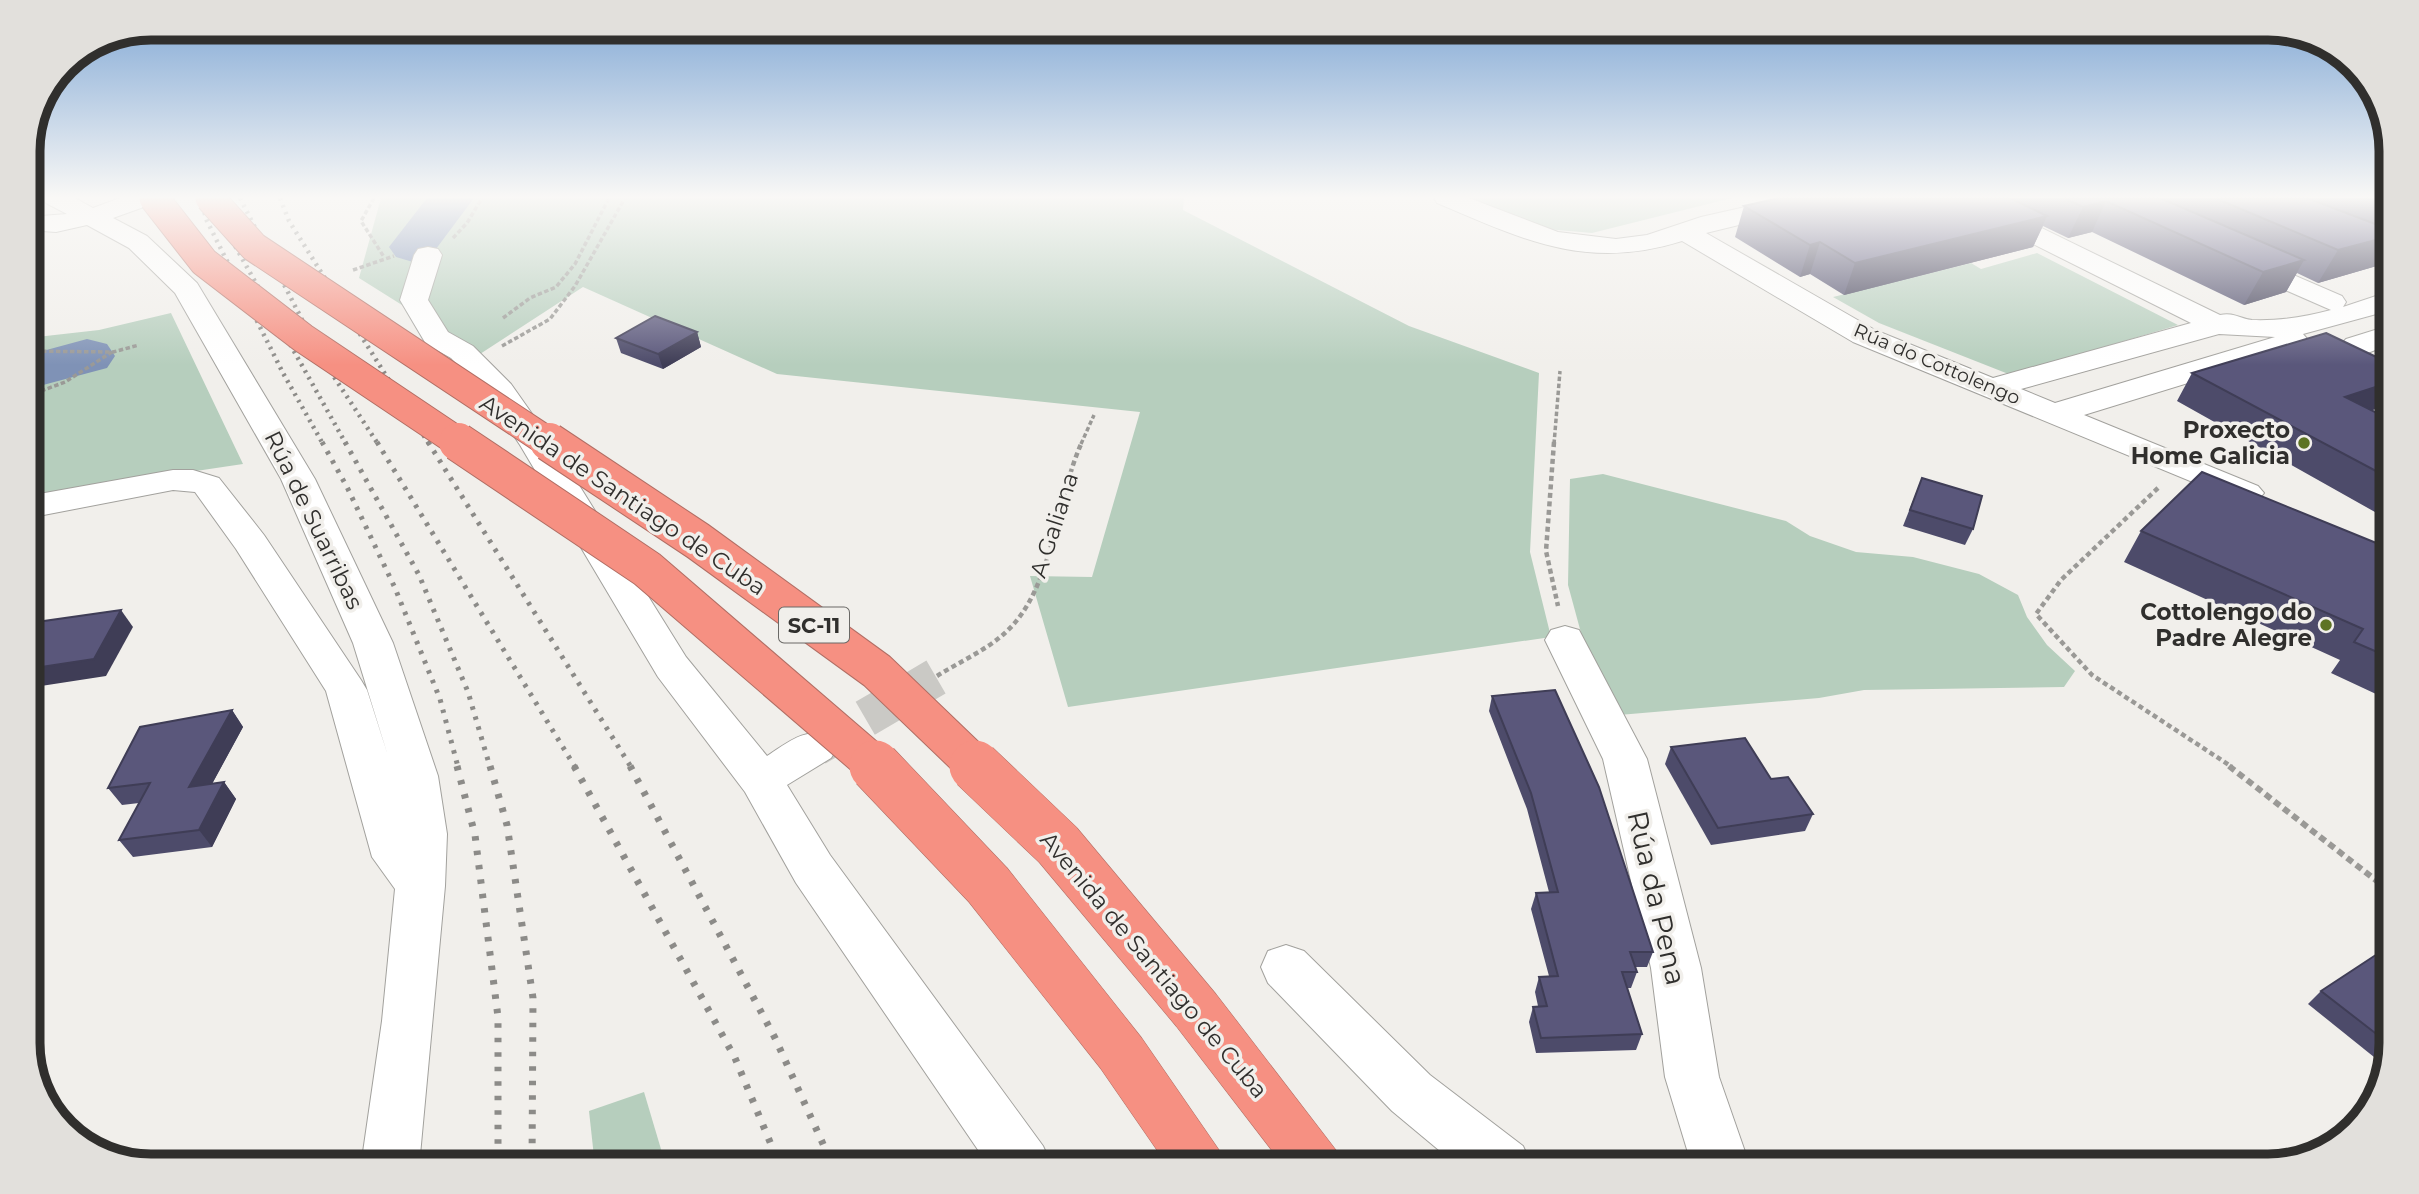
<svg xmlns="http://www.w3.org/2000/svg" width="2419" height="1194" font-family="Montserrat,sans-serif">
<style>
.green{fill:#b6cebd}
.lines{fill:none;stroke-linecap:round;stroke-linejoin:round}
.river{fill:#7f92b6;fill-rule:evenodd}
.minor-tunnel{stroke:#cac9c5;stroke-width:38;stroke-dasharray:38 19;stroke-linecap:butt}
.minor-casing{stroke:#a2a19d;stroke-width:2}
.path-far2{stroke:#9a9996;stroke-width:3.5;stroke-dasharray:4.5 2.5;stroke-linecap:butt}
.path-far1{stroke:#9a9996;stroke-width:4.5;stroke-dasharray:5 3.5;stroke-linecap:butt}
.path{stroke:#9a9996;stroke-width:6;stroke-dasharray:7 4.5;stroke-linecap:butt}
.minor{fill:#fff;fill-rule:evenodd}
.rail-far2{stroke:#8c8b88;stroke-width:4.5;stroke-dasharray:2.5 5;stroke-linecap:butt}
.rail-far1{stroke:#8c8b88;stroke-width:5;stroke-dasharray:3.5 7;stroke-linecap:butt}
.rail{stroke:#8c8b88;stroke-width:7;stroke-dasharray:4.5 10;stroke-linecap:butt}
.highway-bridge-far2-casing{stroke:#b16e64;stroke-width:31;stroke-linecap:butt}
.highway-bridge-far1-casing{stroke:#b16e64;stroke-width:40;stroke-linecap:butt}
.highway-bridge-casing{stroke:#b16e64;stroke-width:52;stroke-linecap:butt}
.highway-bridge-far2{stroke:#f69082;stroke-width:29}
.highway-bridge-far1{stroke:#f69082;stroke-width:38}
.highway-bridge{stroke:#f69082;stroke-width:51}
.wall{fill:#4d4b6a}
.shaded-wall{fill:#3f3d56}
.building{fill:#5a577b;stroke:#3f3d56;stroke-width:2}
.poi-dot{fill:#5d7323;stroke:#f1efeb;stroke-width:2.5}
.labels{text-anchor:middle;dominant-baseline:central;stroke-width:7;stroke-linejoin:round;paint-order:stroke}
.far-street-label{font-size:19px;fill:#302f2d;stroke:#f1efeb}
.shield{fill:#f1efeb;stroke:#6a6966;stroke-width:2}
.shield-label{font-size:21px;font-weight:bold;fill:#302f2d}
.poi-label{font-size:23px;font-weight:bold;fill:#302f2d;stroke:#f1efeb;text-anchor:end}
.street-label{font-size:23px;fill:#302f2d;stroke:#f1efeb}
.near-street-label{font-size:28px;fill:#302f2d;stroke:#f1efeb}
.rim{fill:none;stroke:#302f2d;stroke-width:9}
</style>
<rect width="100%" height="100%" fill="#f1efeb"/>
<g class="green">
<polygon points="381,198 1184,198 1183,210 1409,326 1539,373 1530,552 1551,637 1068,707 1030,576 1092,577 1140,412 777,374 583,287 480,354 359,278"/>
<polygon points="1465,198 1732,198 1592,233 1535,228"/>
<polygon points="2037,253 2178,325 2011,375 1879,323 1833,297 1971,263 1981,269"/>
<polygon points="171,313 243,464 28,496 28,338 99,330"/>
<polygon points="1603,474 1786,521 1810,536 1856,552 1913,557 1979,574 2018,595 2027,617 2047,645 2075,671 2064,687 1864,690 1819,698 1619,715 1587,655 1568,585 1570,479"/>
<polygon points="644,1092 666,1166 595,1166 589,1111"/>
</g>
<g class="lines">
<g class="river">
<polygon points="427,198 474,198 430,257 413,262 396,257 389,247"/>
<polygon points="87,339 107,344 115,356 107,368 28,389 28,355"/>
</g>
<polyline class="minor-tunnel" points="816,747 936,677"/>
<defs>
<g id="minor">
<polygon points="43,198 75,198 93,208 120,198 158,198 155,203 113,218 147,236 197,283 315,479 393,643 438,776 447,834 445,886 419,1166 361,1166 382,1021 395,889 372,857 326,691 236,549 195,492 173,490 28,518 28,496 173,470 193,470 219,478 264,535 361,680 367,690 388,756 353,643 281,479 175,293 129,248 87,225 56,232 28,230 28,214 41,216 67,214 46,203"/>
<path d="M1434,198H1469L1558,232L1616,239L1647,235L1701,217L1785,198H1832L1829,203L1706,233L1875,330L1993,378L2191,323L1951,203L1948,198H1980L2220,315C2234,312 2240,319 2252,320C2279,321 2305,317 2331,310L2235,268L2231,262L2235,256L2245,254L2342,296L2346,302L2343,307L2391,291V310L2303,334L2309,341L2305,347L2084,415L2258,486L2264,493L2258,500L2246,504L1853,342L1682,241C1587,271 1524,240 1437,203ZM2219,334L2275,337L2055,403L2021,389Z"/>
<polygon points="2228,198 2263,198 2391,249 2391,267 2231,203"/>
<path d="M428,247L438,249L442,255L428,300L448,332L473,346L511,384L554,445L686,657L767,756C789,742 804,727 831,736L838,747L831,758L787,785L830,855L1043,1146L1052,1166H989L796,883L745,792L658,677L520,445L488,397L451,358L426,344L400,300L414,255L418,249Z"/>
<polygon points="2391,325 2391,344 2365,354 2372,363 2391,375 2391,396 2355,380 2334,352 2346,339"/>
<polygon points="1565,626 1579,630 1647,759 1701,968 1719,1077 1750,1166 1692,1166 1665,1077 1651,968 1603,759 1545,640 1551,630"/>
<polygon points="1286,945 1304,951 1430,1075 1523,1146 1532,1166 1458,1166 1392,1111 1268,983 1261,967 1268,951"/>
</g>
</defs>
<use href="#minor" class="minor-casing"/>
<g class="path-far2">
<polyline points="374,198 361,221 384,257"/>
<polyline points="453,238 467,223 482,198"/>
<polyline points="353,270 394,256"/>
<polyline points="503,318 530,298 556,287 575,264 609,198"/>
<polyline points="502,346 550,319 575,286 625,198"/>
<polyline points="28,351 113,352 139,345"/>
<polyline points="28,396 65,382 112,352"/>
<polyline points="1081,444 1094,415"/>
<polyline points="1554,444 1560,371"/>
</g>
<g class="path-far1">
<polyline points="1554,442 1546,551 1558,606"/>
<polyline points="2158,488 2061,580 2036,614 2092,675 2232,767"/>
<path d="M937,676C959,662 987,650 1006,632C1054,588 1056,498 1082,442"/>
</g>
<polyline class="path" points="2229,766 2391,892"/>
<use href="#minor" class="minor"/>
<g class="rail-far2">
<polyline points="200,198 207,221 283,373 323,444"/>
<polyline points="216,198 220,219 346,444"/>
<polyline points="240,198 321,357 378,444"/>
<polyline points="280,198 289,221 429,444"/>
</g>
<g class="rail-far1">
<polyline points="322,442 347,487 395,588 440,699 458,767"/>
<polyline points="345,442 419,575 468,692 490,767"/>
<polyline points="377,442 575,767"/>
<polyline points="428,442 631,767"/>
</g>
<g class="rail">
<polyline points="457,766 475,835 498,1017 498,1166"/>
<polyline points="490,766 507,825 533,998 532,1166"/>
<polyline points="574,766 735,1058 780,1166"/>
<polyline points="630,766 775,1038 833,1166"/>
</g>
<defs>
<g id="highway-bridge-far2">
<polyline points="154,198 204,262 303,338 461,444"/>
<polyline points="210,198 254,247 551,444"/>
</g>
<g id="highway-bridge-far1">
<polyline points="458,442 647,569 877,767"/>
<polyline points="549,442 698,541 877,671 977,767"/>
</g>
<g id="highway-bridge">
<polyline points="875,766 988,885 1121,1053 1199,1166"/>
<polyline points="975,766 1058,845 1196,1010 1316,1166"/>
</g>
</defs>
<use href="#highway-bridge-far2" class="highway-bridge-far2-casing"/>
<use href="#highway-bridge-far1" class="highway-bridge-far1-casing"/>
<use href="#highway-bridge" class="highway-bridge-casing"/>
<use href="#highway-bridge-far2" class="highway-bridge-far2"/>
<use href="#highway-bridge-far1" class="highway-bridge-far1"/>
<use href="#highway-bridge" class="highway-bridge"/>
</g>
<g class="wall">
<polygon points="1779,198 2391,198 2391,247 2380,265 2318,283 2297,273 2286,292 2244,305 2092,232 2068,238 2043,226 2033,247 1844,295 1810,274 1800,277 1735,237 1744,206"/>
<polygon points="697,332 701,347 663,369 621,353 616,338"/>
<polygon points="2391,364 2391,404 2372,410 2391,420 2391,521 2177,401 2192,373"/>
<polygon points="1922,478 1973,529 1965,545 1903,526"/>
<polygon points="2141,531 2391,549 2391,701 2331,673 2340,660 2124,562"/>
<polygon points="1492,696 1653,952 1647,967 1635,967 1637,972 1631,988 1627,988 1642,1034 1636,1050 1536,1053 1529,1022 1533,1007 1538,1006 1535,992 1539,977 1549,976 1531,909 1536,893 1549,892 1527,809 1489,711"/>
<polygon points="232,710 243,727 212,784 224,782 236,799 212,847 133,857 119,840 139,803 122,805 108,788"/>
<polygon points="1671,747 1771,779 1813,814 1805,831 1711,845 1665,764"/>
<polygon points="2321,991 2391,1042 2374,1057 2308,1004"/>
</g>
<g class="shaded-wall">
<polygon points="2106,201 2092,232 2068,238 2083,207"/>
<polygon points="2047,216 2033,247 1844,295 1855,263"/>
<polygon points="2391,236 2391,247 2380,265 2318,283 2338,250"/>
<polygon points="1820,242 1810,274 1800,277 1810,245"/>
<polygon points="2304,260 2286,292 2244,305 2263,272"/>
<polygon points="697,332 701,347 663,369 658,354"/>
<polygon points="2391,382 2391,404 2326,425 2345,397"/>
<polygon points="121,610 133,627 106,676 28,688 28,669"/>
<polygon points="232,710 243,727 201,804 189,787"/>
<polygon points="224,782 236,799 212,847 199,830"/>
<polygon points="2391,1042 2390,1045 2374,1057 2388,1043"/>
</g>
<g class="building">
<polygon points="1779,198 2010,198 2047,216 1855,263 1820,242 1810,245 1744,206"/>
<polygon points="2064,198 2160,198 2304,260 2263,272 2106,201 2083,207"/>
<polygon points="2215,198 2307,198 2391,230 2391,236 2338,250"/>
<polygon points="2367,198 2391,198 2391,207"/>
<polygon points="655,316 697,332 658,354 616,338"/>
<polygon points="2326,333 2391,364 2391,382 2345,397 2391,420 2391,479 2192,373"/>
<polygon points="2202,472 2391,549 2391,658 2354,642 2363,629 2141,531"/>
<polygon points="1922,478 1982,496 1973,529 1910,510"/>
<polygon points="121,610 94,659 28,669 28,635 37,622"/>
<polygon points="1555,690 1599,787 1653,952 1630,952 1637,972 1622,972 1642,1034 1541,1038 1533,1007 1547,1006 1539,977 1558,976 1536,893 1558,892 1531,793 1492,696"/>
<polygon points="232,710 189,787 224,782 199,830 119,840 150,783 108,788 140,727"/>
<polygon points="1745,738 1771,779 1788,777 1813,814 1718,828 1671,747"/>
<polygon points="2391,945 2391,1042 2388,1043 2321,991"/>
</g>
<linearGradient id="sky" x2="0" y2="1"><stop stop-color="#7ea6d4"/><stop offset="0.54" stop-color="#f9f8f6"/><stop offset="1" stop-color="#f9f8f6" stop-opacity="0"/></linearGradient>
<rect width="2419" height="365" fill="url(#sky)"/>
<g class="poi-dot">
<circle cx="2304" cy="443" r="7"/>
<circle cx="2326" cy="625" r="7"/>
</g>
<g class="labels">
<g class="far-street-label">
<text transform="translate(1937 364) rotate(23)">Rúa do Cottolengo</text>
</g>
<rect class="shield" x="779" y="607.5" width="70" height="35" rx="5"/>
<g class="shield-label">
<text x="814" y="625">SC-11</text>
</g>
<g class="poi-label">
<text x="2290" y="430">Proxecto<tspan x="2290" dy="26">Home Galicia</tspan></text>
<text x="2312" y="612">Cottolengo do<tspan x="2312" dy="26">Padre Alegre</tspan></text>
</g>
<g class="street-label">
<text transform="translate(623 495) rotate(34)">Avenida de Santiago de Cuba</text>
<text transform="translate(314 520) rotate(64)">Rúa de Suarribas</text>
<text transform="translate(1054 525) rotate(-72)">A Galiana</text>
<text transform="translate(1154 965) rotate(50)">Avenida de Santiago de Cuba</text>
</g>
<g class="near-street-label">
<text transform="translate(1657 898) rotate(77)">Rúa da Pena</text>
</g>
</g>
<path d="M0 0H2419V1194H0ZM151 40H2268A111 111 0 0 1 2379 151V1043A111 111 0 0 1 2268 1154H151A111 111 0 0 1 40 1043V151A111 111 0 0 1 151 40Z" fill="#e2e0dc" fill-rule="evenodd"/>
<path class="rim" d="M151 40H2268A111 111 0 0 1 2379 151V1043A111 111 0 0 1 2268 1154H151A111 111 0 0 1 40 1043V151A111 111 0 0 1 151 40Z"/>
</svg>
